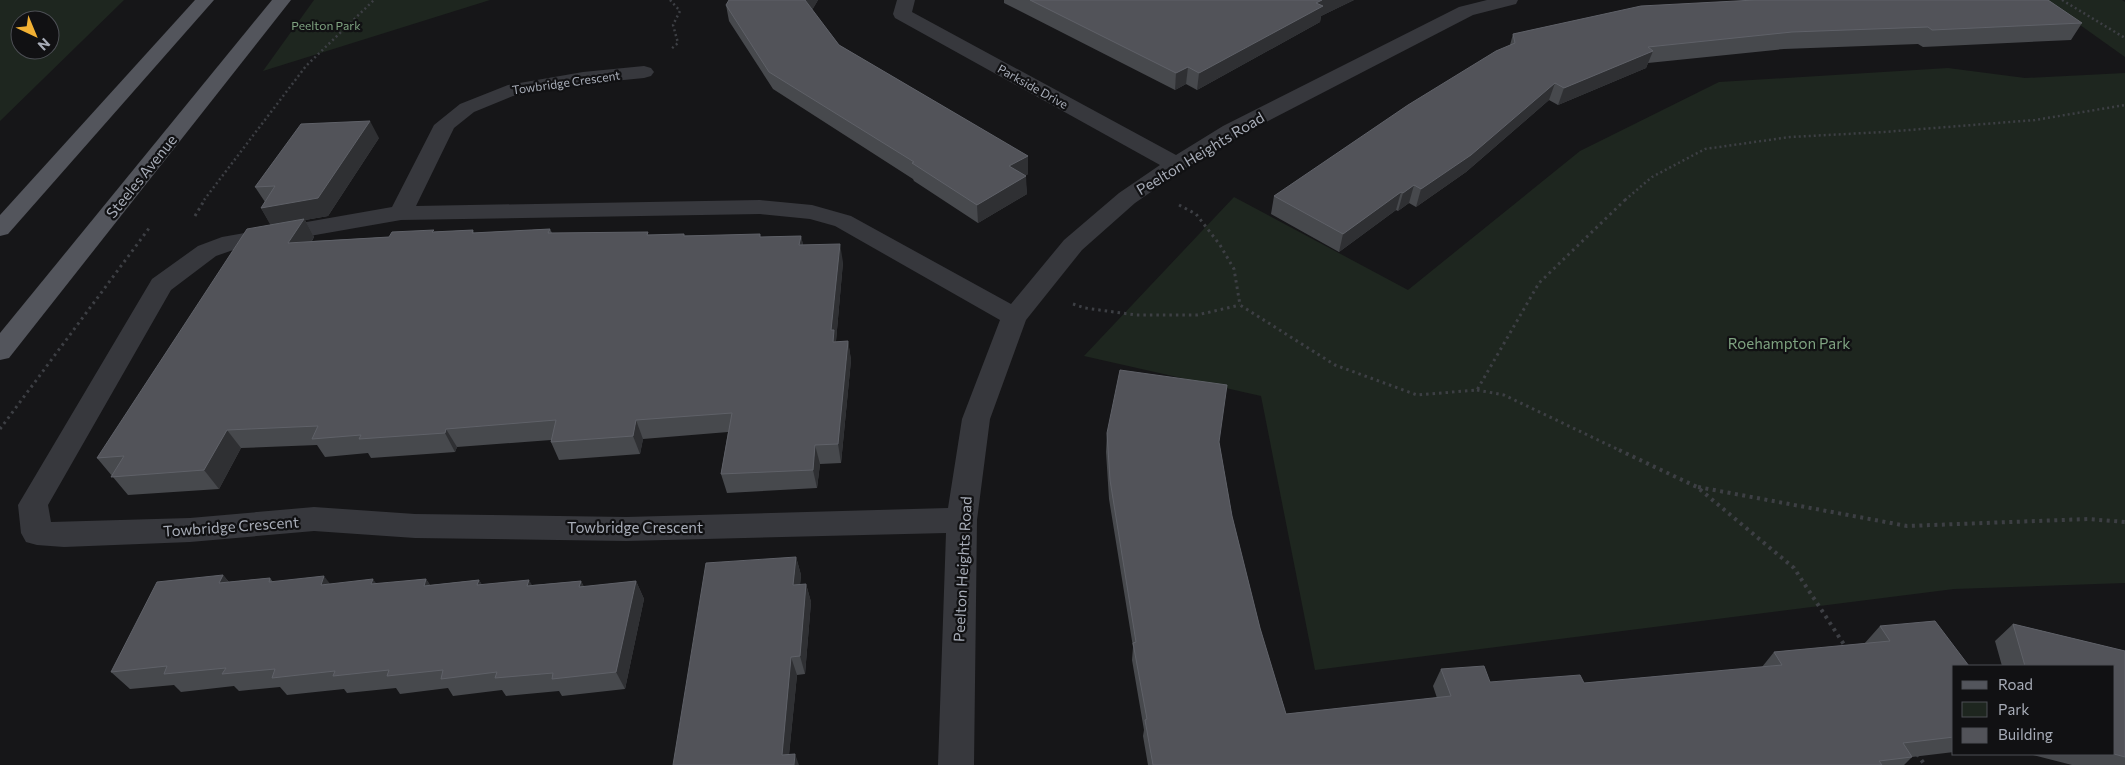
<svg xmlns="http://www.w3.org/2000/svg" width="2125" height="765" font-family="Commissioner,sans-serif">
<style>
.green{fill:#1e261f;fill-rule:evenodd}
.lines{fill:none;stroke-linecap:round;stroke-linejoin:round}
.path-far2{stroke:#3d3f44;stroke-width:2.5;stroke-dasharray:2 3;stroke-linecap:butt}
.path-far1{stroke:#3d3f44;stroke-width:3;stroke-dasharray:2.5 4;stroke-linecap:butt}
.path{stroke:#3d3f44;stroke-width:4;stroke-dasharray:3 4.5;stroke-linecap:butt}
.minor{fill:#37383d;fill-rule:evenodd}
.major{fill:#53555c;fill-rule:evenodd}
.wall{fill:#47494d}
.shaded-wall{fill:#2f3033}
.building{fill:#525359;stroke:#5f6168}
.labels{text-anchor:middle;dominant-baseline:central;stroke-width:4.5;stroke-linejoin:round;paint-order:stroke}
.far-park-label{font-size:12px;fill:#7fa381;stroke:#111113}
.far-street-label{font-size:12px;fill:#a8adb8;stroke:#111113}
.street-label{font-size:15px;fill:#a8adb8;stroke:#111113}
.park-label{font-size:15px;fill:#7fa381;stroke:#111113}
</style>
<rect width="100%" height="100%" fill="#161618"/>
<g class="green">
<path d="M0,0H124L0,121ZM20,20H50V50H20Z"/>
<polygon points="314,0 490,0 263,71"/>
<polygon points="2045,0 2122,0 2125,2 2125,57"/>
<polygon points="1948,68 2025,78 2125,73 2125,583 1954,589 1315,670 1261,396 1084,356 1234,197 1408,290 1580,151 1719,82"/>
</g>
<g class="lines">
<g class="path-far2">
<polyline points="670,0 680,11 673,25 678,43 670,50"/>
<polyline points="2062,0 2125,38"/>
<polyline points="204,200 306,66 374,0"/>
<polyline points="1625,200 1652,177 1705,149 1790,137 1884,132 2035,120 2125,105"/>
</g>
<g class="path-far1">
<polyline points="1179,205 1196,214 1220,245 1234,269 1240,305 1335,365 1417,395 1477,390 1539,283 1626,199"/>
<polyline points="195,216 205,199"/>
<polyline points="1073,304 1085,308 1136,315 1197,315 1240,305"/>
<polyline points="1477,390 1504,395 1621,451"/>
<polyline points="0,429 150,227"/>
</g>
<g class="path">
<polyline points="1619,450 1697,487 1794,568 1847,649"/>
<polyline points="1698,487 1907,526 2088,519 2125,522"/>
<polyline points="1917,754 1925,765"/>
</g>
<path class="minor" d="M897,0H915L912,12L1176,155L1223,126L1459,7L1487,0H1518L1516,4L1473,15L1239,136L1184,169L1135,203L1082,250L1026,320L990,419L977,520L974,765H938L946,533L626,541L415,538L314,531L190,542L64,547L37,545L26,542L21,533L18,505L152,279L198,246L222,237L392,207L434,125L460,104L508,85L583,72L644,66L651,68L654,72L651,76L644,78L583,84L513,96L474,112L454,128L416,206L760,200L812,205L851,216L1011,304L1064,240L1119,193L1160,165L895,18L893,14ZM760,214L810,219L835,226L1000,320L962,419L948,508L626,517L415,514L314,507L190,518L51,522L48,505L171,290L216,256L236,249L401,220Z"/>
<g class="major">
<polygon points="195,0 214,0 8,234 0,236 0,215"/>
<polygon points="272,0 291,0 9,358 0,360 0,333"/>
</g>
</g>
<g class="wall">
<polygon points="729,0 818,0 812,10 839,45 1028,156 1028,174 1025,176 1027,194 978,223 914,181 913,179 773,89 729,21 726,5"/>
<polygon points="1004,0 1354,0 1321,16 1320,22 1197,90 1186,84 1175,90 1004,3"/>
<polygon points="1748,0 2048,0 2082,23 2071,40 1923,47 1918,44 1784,49 1648,63 1646,68 1558,105 1549,100 1466,172 1416,207 1409,203 1398,211 1396,210 1339,252 1271,214 1274,196 1510,45 1513,34"/>
<polygon points="379,138 328,216 305,220 314,237 312,241 389,237 435,232 473,230 474,233 550,229 552,233 761,237 801,236 803,245 843,262 836,341 836,342 848,341 851,360 841,463 820,464 817,488 727,493 721,474 728,432 643,439 640,454 559,460 551,442 551,440 457,447 455,452 371,458 368,453 325,457 317,445 241,448 219,489 128,495 97,458 271,225 261,208 265,202 255,187"/>
<polygon points="1107,433 1219,442 1232,516 1260,628 1286,714 1437,698 1433,686 1441,669 1490,682 1584,683 1762,667 1774,652 1864,644 1880,626 1954,666 1954,752 1912,757 1904,765 1148,765 1143,736 1144,730 1132,660 1133,647 1109,499 1106,452"/>
<polygon points="796,557 801,575 800,585 806,584 811,602 805,674 797,675 789,754 673,765"/>
<polygon points="223,575 229,582 270,578 273,582 330,584 376,584 426,579 430,585 479,580 482,585 532,585 581,581 584,587 636,581 644,599 625,689 562,696 559,691 506,696 502,690 453,696 448,688 400,694 396,688 347,693 344,689 287,695 280,687 239,691 234,686 181,692 174,685 130,689 111,672"/>
<polygon points="2013,624 2125,651 2125,765 2072,765 2029,754 2114,754 2114,666 2002,666 1995,641"/>
</g>
<g class="shaded-wall">
<polygon points="805,0 818,0 808,17"/>
<polygon points="1322,0 1354,0 1321,16 1320,22 1197,90 1199,73 1316,3"/>
<polygon points="1653,51 1646,68 1558,105 1564,88"/>
<polygon points="1188,67 1186,84 1175,90 1176,73"/>
<polygon points="1555,83 1549,100 1466,172 1416,207 1421,189"/>
<polygon points="370,121 379,138 328,216 305,220 314,237 299,261 271,226 261,208"/>
<polygon points="1028,156 1028,174 1010,184 1009,166"/>
<polygon points="1026,176 1027,194 978,223 977,205"/>
<polygon points="1414,185 1409,203 1398,211 1403,193"/>
<polygon points="1401,192 1396,210 1339,252 1343,234"/>
<polygon points="801,236 805,254 799,245"/>
<polygon points="840,244 843,262 836,341 837,348 833,342 831,330"/>
<polygon points="848,341 851,360 841,463 838,444"/>
<polygon points="636,420 643,439 640,454 633,436"/>
<polygon points="446,429 457,447 455,452 445,433"/>
<polygon points="227,430 241,448 219,489 204,470"/>
<polygon points="815,445 820,464 817,488 813,470"/>
<polygon points="796,557 801,575 798,603 793,585"/>
<polygon points="223,575 238,593 219,583"/>
<polygon points="324,576 338,594 321,585"/>
<polygon points="373,579 386,597 371,584"/>
<polygon points="426,579 438,597 424,586"/>
<polygon points="479,580 490,598 477,585"/>
<polygon points="529,580 539,597 527,586"/>
<polygon points="581,581 590,599 579,587"/>
<polygon points="636,581 644,599 625,689 616,672"/>
<polygon points="806,584 811,602 805,674 800,656"/>
<polygon points="791,657 797,675 788,765 782,755"/>
<polygon points="795,754 799,765 794,765"/>
</g>
<g class="building">
<polygon points="729,0 805,0 839,45 1028,156 1009,166 1026,176 977,205 912,163 914,162 769,72 726,5"/>
<polygon points="1030,0 1322,0 1316,3 1323,6 1199,73 1188,67 1176,73"/>
<polygon points="1755,0 2048,0 2082,23 1932,30 1928,27 1792,32 1648,47 1653,51 1564,88 1555,83 1471,155 1421,189 1414,185 1403,193 1401,192 1343,234 1274,196 1408,105 1496,51 1515,43 1513,34 1641,6"/>
<polygon points="370,121 318,198 261,208 275,186 255,187 301,124"/>
<polygon points="304,219 288,243 389,237 392,232 434,230 432,232 473,230 472,233 550,229 548,233 648,232 647,235 684,234 684,236 760,234 760,237 801,236 799,245 840,244 831,330 834,330 833,342 848,341 838,444 815,445 813,470 721,474 732,413 636,420 633,436 551,442 556,420 446,429 445,433 359,439 361,435 312,439 318,426 227,430 204,470 111,477 124,456 97,458 247,229"/>
<polygon points="1120,370 1227,385 1219,442 1232,516 1260,628 1286,714 1451,696 1441,669 1484,666 1490,682 1580,675 1584,683 1782,665 1774,652 1890,641 1880,626 1935,621 1969,666 1954,666 1954,737 1903,743 1912,757 1879,761 1882,765 1153,765 1145,720 1147,719 1133,643 1136,642 1110,480 1107,433"/>
<polygon points="796,557 793,585 806,584 800,656 791,657 782,755 795,754 794,765 673,765 706,563"/>
<polygon points="223,575 219,583 270,578 269,582 324,576 321,585 373,579 371,584 426,579 424,586 479,580 477,585 529,580 527,586 581,581 579,587 636,581 616,672 552,679 553,673 495,678 497,672 441,679 443,670 387,676 389,670 333,676 335,671 272,678 275,669 222,674 226,668 164,674 167,666 111,672 157,582"/>
<polygon points="2013,624 2125,651 2125,757 2114,754 2114,666 2025,666"/>
</g>
<g class="labels">
<g class="far-park-label">
<text x="326" y="25">Peelton Park</text>
</g>
<g class="far-street-label">
<text transform="translate(566 82) rotate(-8)">Towbridge Crescent</text>
<text transform="translate(1033 86) rotate(29)">Parkside Drive</text>
</g>
<g class="street-label">
<text transform="translate(1200 153) rotate(-31)">Peelton Heights Road</text>
<text transform="translate(141 176) rotate(-51)">Steeles Avenue</text>
<text transform="translate(231 526) rotate(-4)">Towbridge Crescent</text>
<text x="635" y="527">Towbridge Crescent</text>
<text transform="translate(962 569) rotate(-87)">Peelton Heights Road</text>
</g>
<g class="park-label">
<text x="1789" y="343">Roehampton Park</text>
</g>
</g>
<rect x="1952" y="665" width="162" height="90" fill="#111113" stroke="#4d4f55"/>
<rect x="1962" y="681" width="25" height="8" fill="#53555c" stroke="#4d4f55"/>
<text x="1998" y="690" font-size="15" fill="#a8adb8">Road</text>
<rect x="1962" y="702" width="25" height="15" fill="#1e261f" stroke="#4d4f55"/>
<text x="1998" y="715" font-size="15" fill="#a8adb8">Park</text>
<rect x="1962" y="728" width="25" height="15" fill="#525359" stroke="#4d4f55"/>
<text x="1998" y="740" font-size="15" fill="#a8adb8">Building</text>
<g transform="translate(35 35) rotate(136)"><circle r="24" fill="#111113" stroke="#4d4f55"/>
<path d="M0-4L9 19L0 12L-9 19Z" fill="#f2b134"/>
<text y="-8" font-size="14" font-weight="bold" text-anchor="middle" fill="#a8adb8">N</text>
</g>
</svg>
